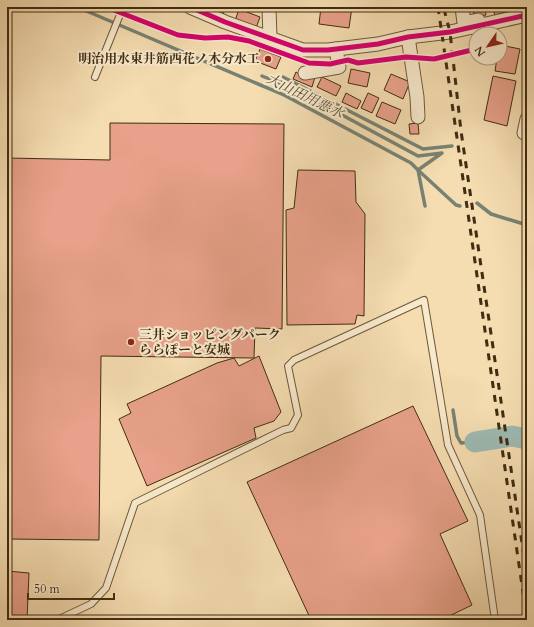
<svg xmlns="http://www.w3.org/2000/svg" width="534" height="627" font-family="Cardo,'Noto Serif JP',serif">
<style>
.lines{fill:none;stroke-linecap:round;stroke-linejoin:round}
.stream{stroke:#788273;stroke-width:3.5}
.river{stroke:#9ebab3;stroke-width:21}
.building{fill:#e8a18a;stroke:#402d13}
.service-casing{stroke:#6d593a;stroke-width:8}
.minor-casing{stroke:#6d593a;stroke-width:15}
.service{stroke:#f8e9cc;stroke-width:6}
.minor{stroke:#f8e9cc;stroke-width:13}
.rail{stroke:#402d13;stroke-width:3;stroke-dasharray:7 7;stroke-linecap:butt}
.cycleway-casing{stroke:#f8e9cc;stroke-width:8}
.cycleway{stroke:#d6006c;stroke-width:5}
.poi-dot{fill:#8f2418;stroke:#f8e9cc;stroke-width:1.5}
.labels{text-anchor:middle;dominant-baseline:central;stroke-width:4;stroke-linejoin:round;paint-order:stroke}
.poi-label{font-size:13px;font-weight:bold;fill:#402d13;stroke:#f8e9cc;text-anchor:end}
.water-label{font-size:14px;font-style:italic;fill:#58503b;stroke:#f8e9cc}
</style>
<rect width="100%" height="100%" fill="#f5ddb1"/>
<filter id="stains"><feTurbulence type="fractalNoise" baseFrequency=".005" numOctaves="4"/><feColorMatrix values="0 0 0 0 .2 0 0 0 0 .09 0 0 0 0 .02 0 0 0 .5 -.17"/></filter>
<radialGradient id="worn" r=".72"><stop offset=".6" stop-color="#630" stop-opacity="0"/><stop offset="1" stop-color="#630" stop-opacity=".3"/></radialGradient>
<g class="lines">
<g class="stream">
<polyline points="77,7 284,95 411,163 418,170 425,206"/>
<polyline points="262,76 292,88 418,156 442,153 418,170 456,205 460,206"/>
<polyline points="283,77 423,149 452,146"/>
<polyline points="477,203 491,214 527,225"/>
<polyline points="453,410 457,436 461,443 475,442"/>
</g>
<polyline class="river" points="475,442 512,436 527,439"/>
</g>
<g class="building">
<polygon points="212,7 226,7 223,14 211,9"/>
<polygon points="321,7 352,7 349,28 319,24"/>
<polygon points="473,7 485,7 486,15 474,17"/>
<polygon points="492,7 504,7 506,12 495,15"/>
<polygon points="239,9 260,17 256,28 235,21"/>
<polygon points="500,45 520,49 515,74 495,71 497,58 500,58"/>
<polygon points="260,49 281,57 276,69 255,61"/>
<polygon points="351,69 370,73 367,87 348,83"/>
<polygon points="296,72 302,76 316,74 312,87 293,79"/>
<polygon points="391,74 410,82 403,99 384,90"/>
<polygon points="493,76 516,81 507,126 484,120"/>
<polygon points="322,77 341,86 336,96 317,87"/>
<polygon points="346,93 361,101 357,109 342,102"/>
<polygon points="368,93 379,98 372,113 361,108"/>
<polygon points="382,102 401,110 395,124 376,116"/>
<polygon points="110,123 284,124 282,329 255,328 254,358 101,356 99,540 7,539 7,158 110,160"/>
<polygon points="418,123 419,134 410,134 409,124"/>
<polygon points="298,170 355,171 356,202 365,214 364,316 357,315 355,324 287,325 286,210 294,208"/>
<polygon points="259,356 281,412 274,421 254,428 256,438 147,486 119,419 131,413 127,404 217,363 234,358 239,366"/>
<polygon points="413,406 468,521 440,534 472,605 441,620 311,620 247,482"/>
<polygon points="7,571 29,573 27,620 7,620"/>
</g>
<g class="lines">
<defs>
<g id="service">
<polyline points="95,77 123,7"/>
<polyline points="57,620 91,604 106,588 135,503 283,430 291,428 298,415 288,366 294,360 424,300 448,445 480,515 495,620"/>
</g>
<g id="minor">
<polyline points="190,7 225,22 303,50 328,50 378,44 408,37 450,32 527,15"/>
<polyline points="269,7 270,38"/>
<polyline points="462,7 464,23 478,20"/>
<polyline points="408,37 417,97 418,117"/>
<polyline points="305,73 339,67 336,49"/>
<polyline points="527,119 524,133 527,133"/>
</g>
</defs>
<use href="#service" class="service-casing"/>
<use href="#minor" class="minor-casing"/>
<use href="#service" class="service"/>
<use href="#minor" class="minor"/>
<g class="rail">
<polyline points="438,7 527,620"/>
<polyline points="444,9 450,32 461,131 527,577"/>
</g>
<defs>
<g id="cycleway">
<polyline points="106,7 178,35 205,38 228,37 249,41 309,63 330,64 348,60 358,63 406,57 434,59 476,49"/>
<polyline points="190,7 225,22 303,50 328,50 378,44 408,37 450,32 527,15"/>
</g>
</defs>
<use href="#cycleway" class="cycleway-casing"/>
<use href="#cycleway" class="cycleway"/>
</g>
<g class="poi-dot">
<circle cx="268" cy="59" r="4"/>
<circle cx="131" cy="342" r="4"/>
</g>
<g class="labels">
<g class="poi-label">
<text x="260" y="59">明治用水東井筋西花ノ木分水工</text>
<text x="139" y="335" text-anchor="start">三井ショッピングパーク<tspan x="139" dy="15">ららぽーと安城</tspan></text>
</g>
<g class="water-label">
<text transform="translate(305 96) rotate(26)">大山田用悪水</text>
</g>
</g>
<rect width="534" height="627" fill="none" stroke="#f5ddb1" stroke-width="24"/>
<rect x="8" y="8" width="518" height="611" fill="none" stroke="#402d13" stroke-width="2"/>
<rect x="12" y="12" width="510" height="603" fill="none" stroke="#402d13"/>
<g transform="translate(488 46) rotate(236)"><circle r="19" fill="#f8e9cc" stroke="#ae9e82"/>
<path d="M0-3L7 15L0 10L-7 15Z" fill="#8f2418"/>
<text y="-6" font-size="11" font-weight="bold" text-anchor="middle" fill="#402d13">N</text>
</g>
<path d="M28 593v6h86v-6" fill="none" stroke="#402d13" stroke-width="2"/>
<text x="34" y="593" font-size="12" fill="#402d13" stroke="#f8e9cc" stroke-width="3" paint-order="stroke">50 m</text>
<rect width="100%" height="100%" filter="url(#stains)"/>
<rect width="100%" height="100%" fill="url(#worn)"/>
</svg>
